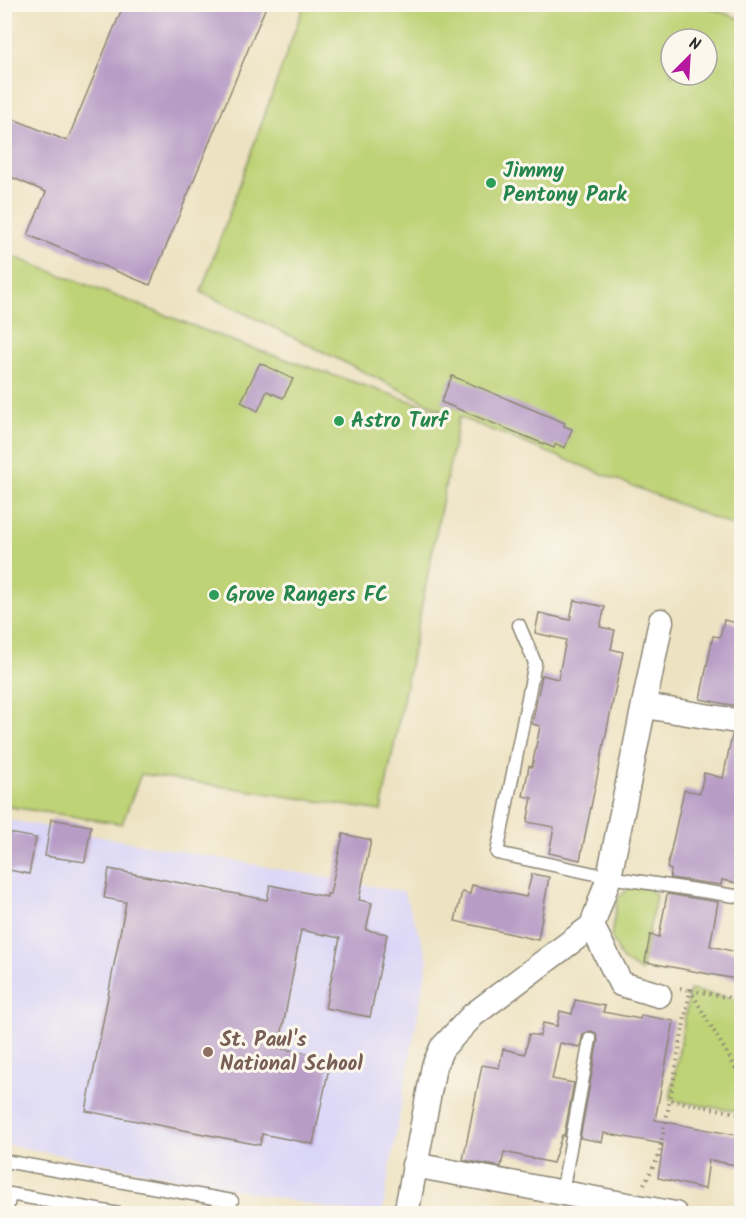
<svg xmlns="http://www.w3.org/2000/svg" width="746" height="1218" font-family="Kalam,sans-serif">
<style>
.built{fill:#dad6f7}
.green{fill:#bed276;stroke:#747e50;stroke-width:1.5;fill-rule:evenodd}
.building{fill:#b79cc6}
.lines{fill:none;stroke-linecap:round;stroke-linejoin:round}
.lane-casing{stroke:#8c8676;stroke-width:15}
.street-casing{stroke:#8c8676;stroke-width:27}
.path{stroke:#8c8676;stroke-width:4;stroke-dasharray:1.5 4.5;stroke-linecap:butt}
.lane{stroke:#fff;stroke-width:12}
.street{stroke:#fff;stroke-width:24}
.leisure-dot{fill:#2e9e5b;stroke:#fbf7ec;stroke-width:2}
.education-dot{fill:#8d6e63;stroke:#fbf7ec;stroke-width:2}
.labels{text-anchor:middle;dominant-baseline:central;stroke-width:6;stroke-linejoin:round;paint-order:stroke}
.leisure-label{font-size:21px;font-weight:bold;fill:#27864d;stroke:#fbf7ec;text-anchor:start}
.education-label{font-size:21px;font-weight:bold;fill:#785e54;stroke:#fbf7ec;text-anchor:start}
</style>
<rect width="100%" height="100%" fill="#fbf7ec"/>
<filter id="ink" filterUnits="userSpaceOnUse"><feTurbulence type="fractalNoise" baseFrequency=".0167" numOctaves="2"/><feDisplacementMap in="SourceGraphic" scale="12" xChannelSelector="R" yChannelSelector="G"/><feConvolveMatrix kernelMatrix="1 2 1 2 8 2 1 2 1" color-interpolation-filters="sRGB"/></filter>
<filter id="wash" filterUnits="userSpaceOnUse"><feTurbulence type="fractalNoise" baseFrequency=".008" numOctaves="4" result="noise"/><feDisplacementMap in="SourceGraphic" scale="24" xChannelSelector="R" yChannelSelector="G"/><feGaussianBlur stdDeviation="1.35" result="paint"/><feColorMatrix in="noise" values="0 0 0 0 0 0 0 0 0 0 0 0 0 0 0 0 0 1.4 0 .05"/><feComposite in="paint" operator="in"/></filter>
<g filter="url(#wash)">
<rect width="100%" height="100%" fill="#ede2c1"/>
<polygon class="built" points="4,819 404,892 428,959 382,1213 354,1213 5,1144"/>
<g class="green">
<path d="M698,4L741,19V529L459,417L381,811L141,774L122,824L5,806L4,253L243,345L452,415L201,292L304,5ZM671,39H707V75H671Z"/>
<polygon points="631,887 647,887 656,895 641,972 622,959 611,936 618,898"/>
<polygon points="690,990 741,1000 741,1112 670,1100"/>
</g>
<g id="blocks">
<g class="building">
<polygon points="124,4 267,4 150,285 28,235 46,192 4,174 4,115 67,141"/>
<polygon points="260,363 293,379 283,398 267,391 258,411 241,402"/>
<polygon points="452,376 565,423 564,426 572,429 565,448 556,444 554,448 441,402"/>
<polygon points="574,600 605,607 600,627 615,630 611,649 623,652 580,860 549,853 554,827 527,822 532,798 523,796 529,766 532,767 540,726 532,724 542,675 558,679 566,640 535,633 539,613 570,620"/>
<polygon points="724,620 741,624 741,707 700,699 713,636 720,637"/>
<polygon points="732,735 741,736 741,884 722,880 721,885 670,878 671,870 667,868 684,790 700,793 704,773 723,778"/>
<polygon points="51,819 91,826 85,862 45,856"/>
<polygon points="4,832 36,838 29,874 4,869"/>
<polygon points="343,834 371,840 359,900 372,903 366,930 387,934 370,1017 325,1008 340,938 301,930 279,1048 331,1058 313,1144 262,1134 260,1145 86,1111 126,902 104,898 109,869 267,900 270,885 327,897 327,894 330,894"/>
<polygon points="532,874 549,877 538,940 455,921 462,892 470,894 472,885 526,897"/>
<polygon points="667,894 718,902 710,946 741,953 741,980 645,962 650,935 659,937"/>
<polygon points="575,1000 605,1006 603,1012 640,1019 641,1015 674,1021 655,1120 741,1136 741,1166 709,1160 705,1189 658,1178 663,1144 604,1133 602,1142 580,1138 598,1040 596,1033 591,1031 583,1034 580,1047 560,1043 552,1079 574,1083 564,1136 562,1135 553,1163 504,1152 501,1167 463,1160 482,1065 499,1068 503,1049 525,1054 529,1034 540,1036 543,1023 557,1026 560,1011 572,1014"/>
</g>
</g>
</g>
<g filter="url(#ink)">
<use href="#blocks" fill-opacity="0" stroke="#8c8676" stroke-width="1.5"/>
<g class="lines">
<defs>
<g id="lane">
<polyline points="519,625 535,663 497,853 609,877 742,897"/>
<polyline points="4,1161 232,1201"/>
<polyline points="562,1193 590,1039"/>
<polyline points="6,1214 10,1194 119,1214"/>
</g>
<g id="street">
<polyline points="645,706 742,722"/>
<polyline points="592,926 621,984 659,995"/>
<polyline points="414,1165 675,1214"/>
<polyline points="406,1214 434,1066 442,1048 473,1015 592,926 609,877 661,621"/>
</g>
</defs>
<use href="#lane" class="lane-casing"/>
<use href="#street" class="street-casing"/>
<g class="path">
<polyline points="680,988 742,1000"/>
<polyline points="742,1079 690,990 670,1100 742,1114"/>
<polyline points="644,1184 658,1158 670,1100"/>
</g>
<use href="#lane" class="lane"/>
<use href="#street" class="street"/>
</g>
</g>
<g class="leisure-dot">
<circle cx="491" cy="183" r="6"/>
<circle cx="339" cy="421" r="6"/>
<circle cx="214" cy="595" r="6"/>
</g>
<circle class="education-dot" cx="208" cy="1052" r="6"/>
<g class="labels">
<g class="leisure-label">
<text x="503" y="171">Jimmy<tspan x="503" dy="24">Pentony Park</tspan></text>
<text x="351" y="421">Astro Turf</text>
<text x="226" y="595">Grove Rangers FC</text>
</g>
<g class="education-label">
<text x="220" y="1040">St. Paul's<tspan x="220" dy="24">National School</tspan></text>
</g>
</g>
<rect width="746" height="1218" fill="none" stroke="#fbf7ec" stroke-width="24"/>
<g transform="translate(689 57) rotate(24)"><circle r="28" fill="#fbf7ec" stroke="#a8a59f" stroke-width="1.5"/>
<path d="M0-4.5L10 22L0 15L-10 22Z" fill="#b5179e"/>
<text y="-9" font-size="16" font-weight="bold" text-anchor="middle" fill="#2b2b2b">N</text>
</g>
</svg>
